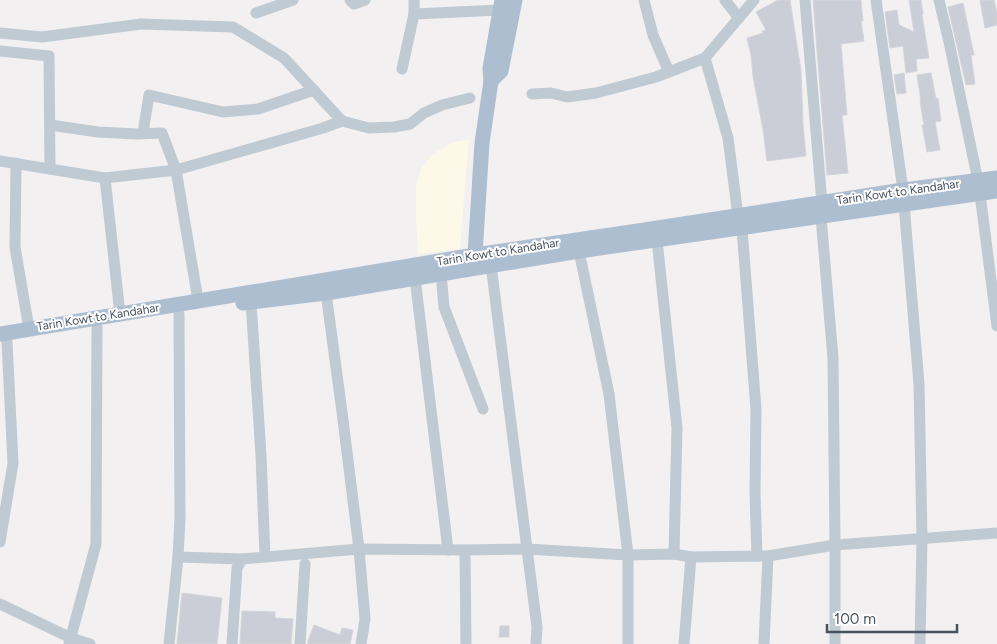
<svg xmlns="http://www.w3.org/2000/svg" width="997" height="644" font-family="Figtree,sans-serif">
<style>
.commercial{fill:#fef8e8}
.building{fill:#cbced6;stroke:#d3d5dc}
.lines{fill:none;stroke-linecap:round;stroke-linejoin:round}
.minor{stroke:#bfcad3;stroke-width:11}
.major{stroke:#adbed1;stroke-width:15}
.labels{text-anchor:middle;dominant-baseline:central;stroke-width:4;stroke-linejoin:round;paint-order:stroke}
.street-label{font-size:12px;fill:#46525f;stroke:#fff}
</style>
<rect width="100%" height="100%" fill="#f2f0f0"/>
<polygon class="commercial" points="469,139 460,249 418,254 416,220 416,187 420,170 432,155 451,143"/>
<g class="building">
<polygon points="778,0 790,0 801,71 803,125 806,156 767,161 763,130 753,76 751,55 747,38 763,33 762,31 766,30 756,12"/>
<polygon points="813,0 861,0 863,21 861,21 864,41 841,44 847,115 842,115 848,173 827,175"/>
<polygon points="909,0 921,0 923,14 922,15 929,58 916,59 917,71 906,73 903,46 890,48 885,12 897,10 899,25 914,32"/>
<polygon points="980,0 994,0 997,14 997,25 985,28"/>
<polygon points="963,3 974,55 971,55 975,84 966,85 948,7"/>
<polygon points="904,73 906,93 897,94 894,75"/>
<polygon points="931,73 936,99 938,98 941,121 935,122 940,150 927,152 922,125 924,125 920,101 921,101 917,75"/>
<polygon points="182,593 222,598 217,644 177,644"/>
<polygon points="242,611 275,612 275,618 293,619 291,644 240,644"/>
<polygon points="314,625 340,635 342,628 353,630 350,644 308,644 308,641"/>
<polygon points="500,626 509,626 509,637 499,637"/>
</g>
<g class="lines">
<g class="minor">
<polyline points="350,0 354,4 365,0"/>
<polyline points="644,0 653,35 669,72"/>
<polyline points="725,0 739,18"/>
<polyline points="805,0 822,203"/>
<polyline points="876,0 903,190"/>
<polyline points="939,0 949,42 978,181"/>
<polyline points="256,13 293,0"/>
<polyline points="414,14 500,10"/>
<polyline points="0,33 42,37 141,24 233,27 284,58 342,121 369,128 394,127 410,124 424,113 442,105 470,98"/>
<polyline points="0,51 49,56 50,169"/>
<polyline points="705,58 728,138 738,216"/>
<polyline points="402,69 414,14 414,0"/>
<polyline points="532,94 551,93 567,97 596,93 656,77 705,58 754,0"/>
<polyline points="50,125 98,132 137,134 162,133 176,170 198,300"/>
<polyline points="143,133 149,95 223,112 258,109 314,90"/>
<polyline points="0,161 105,178 176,170 323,128 342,121"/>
<polyline points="16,163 15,247 29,329"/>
<polyline points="105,178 120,314"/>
<polyline points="980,194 997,326"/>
<polyline points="904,204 919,384 922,538 920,644"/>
<polyline points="821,217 833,358 835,545 835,644"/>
<polyline points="742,229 756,409 755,494 757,556"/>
<polyline points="657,240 677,428 674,554"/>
<polyline points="579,251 609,394 628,555 628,644"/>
<polyline points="491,265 527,549 537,627 536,644"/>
<polyline points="441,273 444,307 483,409"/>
<polyline points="415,278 448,550"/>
<polyline points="326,293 342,412 359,549 365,619 361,644"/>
<polyline points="251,302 261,455 265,557"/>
<polyline points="179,314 180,518 178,557 242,559 359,549 465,550 527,549 628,555 674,554 691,557 768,556 835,545 997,533"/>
<polyline points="0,542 13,463 7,342"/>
<polyline points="465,550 466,644"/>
<polyline points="0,604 71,638 90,644"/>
<polyline points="69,644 96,544 97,327"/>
<polyline points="169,644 178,557"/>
<polyline points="232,644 237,568 242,559"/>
<polyline points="300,644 305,564"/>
<polyline points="684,644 691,557"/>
<polyline points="764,644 768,556"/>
</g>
<g class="major">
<polyline points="491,81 501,71 515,0"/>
<polyline points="475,264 475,255 482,143 491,81 490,68 502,0"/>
<polyline points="243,303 326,293 579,251 997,191"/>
<polyline points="0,334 475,255 638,231 903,190 997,178"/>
</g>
</g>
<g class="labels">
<g class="street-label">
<text transform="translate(898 192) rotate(-8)">Tarin Kowt to Kandahar</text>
<text transform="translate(498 252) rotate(-9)">Tarin Kowt to Kandahar</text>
<text transform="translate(98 317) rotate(-9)">Tarin Kowt to Kandahar</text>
</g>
</g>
<path d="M827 624v8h130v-8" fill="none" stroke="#46525f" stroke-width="2.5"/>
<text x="834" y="624" font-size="15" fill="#46525f" stroke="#ffffff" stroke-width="4" paint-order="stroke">100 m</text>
</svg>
